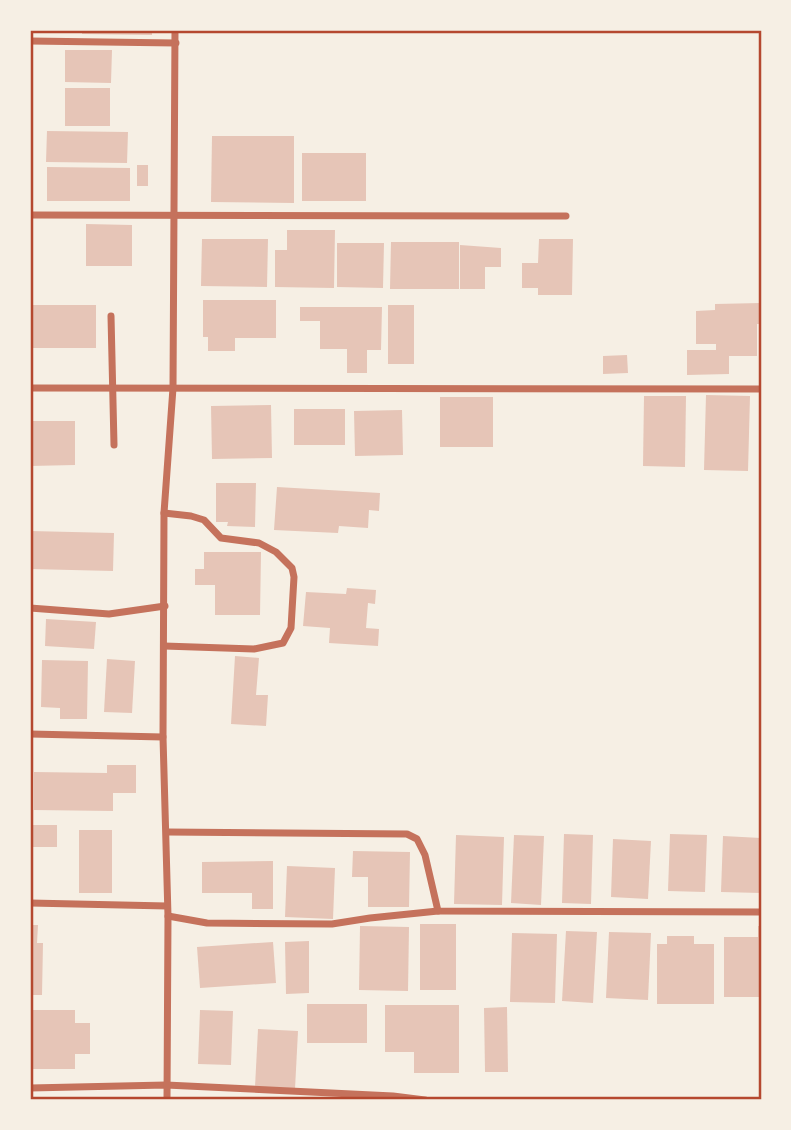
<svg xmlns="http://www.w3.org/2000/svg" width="791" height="1130" font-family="Figtree,sans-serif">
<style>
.building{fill:#e6c5b7}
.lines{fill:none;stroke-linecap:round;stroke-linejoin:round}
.minor{stroke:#c5725c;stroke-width:7}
.neatline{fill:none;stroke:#b5482f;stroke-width:2.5}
</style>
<rect width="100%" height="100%" fill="#f6efe4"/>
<g class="building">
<polygon points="82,30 152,30 152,35 82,34"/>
<polygon points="65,50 112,50 111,83 65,82"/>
<rect x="65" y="88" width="45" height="38"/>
<polygon points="47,131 128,132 127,163 46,162"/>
<polygon points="212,136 294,136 294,203 211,202"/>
<rect x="302" y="153" width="64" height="48"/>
<rect x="137" y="165" width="11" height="21"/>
<polygon points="47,167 130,168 130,201 47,201"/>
<polygon points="86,224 132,225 132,266 86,266"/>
<polygon points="287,230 335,230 334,288 275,287 275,250 287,250"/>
<polygon points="202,239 268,239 267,287 201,286"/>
<polygon points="539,239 573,239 572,295 538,295 538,288 522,288 522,263 538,263"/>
<polygon points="391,242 459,242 459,289 390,289"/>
<polygon points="337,243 384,243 383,288 337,287"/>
<polygon points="460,245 501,248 501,267 485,267 485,289 460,289"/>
<polygon points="203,300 276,300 276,338 235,338 235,351 208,351 208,337 203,337"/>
<polygon points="761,303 761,324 757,324 757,356 729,356 729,374 687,375 687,350 716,350 716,344 696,344 696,311 715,310 715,304"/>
<rect x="30" y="305" width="66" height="43"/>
<rect x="388" y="305" width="26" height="59"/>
<polygon points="300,307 382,307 381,350 367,350 367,373 347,373 347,349 320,349 320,321 300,321"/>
<polygon points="627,355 628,373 603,374 603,356"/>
<polygon points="706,395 750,396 748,471 704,470"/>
<polygon points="644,396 686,396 685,467 643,466"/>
<rect x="440" y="397" width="53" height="50"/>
<polygon points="271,405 272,458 212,459 211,406"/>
<rect x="294" y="409" width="51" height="36"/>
<polygon points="402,410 403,455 355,456 354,411"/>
<polygon points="30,421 75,421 75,465 30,466"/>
<polygon points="216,483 256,483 255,527 227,526 228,522 216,522"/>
<polygon points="277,487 380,493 379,511 369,510 368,528 339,526 338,533 274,530"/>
<polygon points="30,531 114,533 113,571 30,569"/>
<polygon points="204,552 261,552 260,615 215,615 215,585 195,585 195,569 204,569"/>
<polygon points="347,588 376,590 375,604 368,603 366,628 379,629 378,646 329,643 330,628 303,626 306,592 346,594"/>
<polygon points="46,619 96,622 94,649 45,646"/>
<polygon points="235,656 259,658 256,695 268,695 266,726 231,724"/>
<polygon points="107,659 135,661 132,713 104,712"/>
<polygon points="42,660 88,661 87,719 60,719 60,708 41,707"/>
<polygon points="107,765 136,765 136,793 113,793 113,811 34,810 34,772 107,773"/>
<rect x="30" y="825" width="27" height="22"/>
<rect x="79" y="830" width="33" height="63"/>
<polygon points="564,834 593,835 591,904 562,903"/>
<polygon points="670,834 707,835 705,892 668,891"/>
<polygon points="456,835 504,837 502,905 454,904"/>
<polygon points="514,835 544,836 541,905 511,903"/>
<polygon points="723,836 761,838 761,893 721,892"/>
<polygon points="613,839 651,841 648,899 611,897"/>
<polygon points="353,851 410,852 409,907 368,907 368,877 352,877"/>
<polygon points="273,861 273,909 252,909 252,893 202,893 202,862"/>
<polygon points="287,866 335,868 333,919 285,917"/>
<rect x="420" y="924" width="36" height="66"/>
<polygon points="30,925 38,925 37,943 43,943 42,995 30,995"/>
<polygon points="360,926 409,927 408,991 359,990"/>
<polygon points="758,926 761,926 759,997 724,997 724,937 758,937"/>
<polygon points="566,931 597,932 593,1003 562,1001"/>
<polygon points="609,932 651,933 648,1000 606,998"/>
<polygon points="512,933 557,934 555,1003 510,1002"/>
<polygon points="667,936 694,936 694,944 714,944 714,1004 657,1004 657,944 667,944"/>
<polygon points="309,941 309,993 286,994 285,942"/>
<polygon points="273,942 276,983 200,988 197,947"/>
<rect x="307" y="1004" width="60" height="39"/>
<polygon points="385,1005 459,1005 459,1073 414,1073 414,1052 385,1052"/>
<polygon points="507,1007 508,1072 485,1072 484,1008"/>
<polygon points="30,1010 75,1010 75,1023 90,1023 90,1054 75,1054 75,1069 30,1069"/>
<polygon points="200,1010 233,1011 231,1065 198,1064"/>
<polygon points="258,1029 298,1031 295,1089 255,1087"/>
</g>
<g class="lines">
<g class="minor">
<polyline points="30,41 176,43"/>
<polyline points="30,215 566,216"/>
<polyline points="111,316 114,445"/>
<polyline points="30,388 761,389"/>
<polyline points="164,513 191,516 204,520 221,538 259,543 276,552 292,568 294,577 291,628 283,643 254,649 164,646"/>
<polyline points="30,608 109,614 165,606"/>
<polyline points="30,734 163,737"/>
<polyline points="167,832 407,834 417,839 425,855 438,911 761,912"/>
<polyline points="30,903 167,906"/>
<polyline points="168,916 207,923 332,924 370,918 438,911"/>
<polyline points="30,1088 166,1085 393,1096 425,1100"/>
<polyline points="167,1100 168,916 163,737 164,513 173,388 175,30"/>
</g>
</g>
<rect width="791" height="1130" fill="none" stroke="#f6efe4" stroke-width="63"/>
<rect x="32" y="32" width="728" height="1066" class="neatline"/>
</svg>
